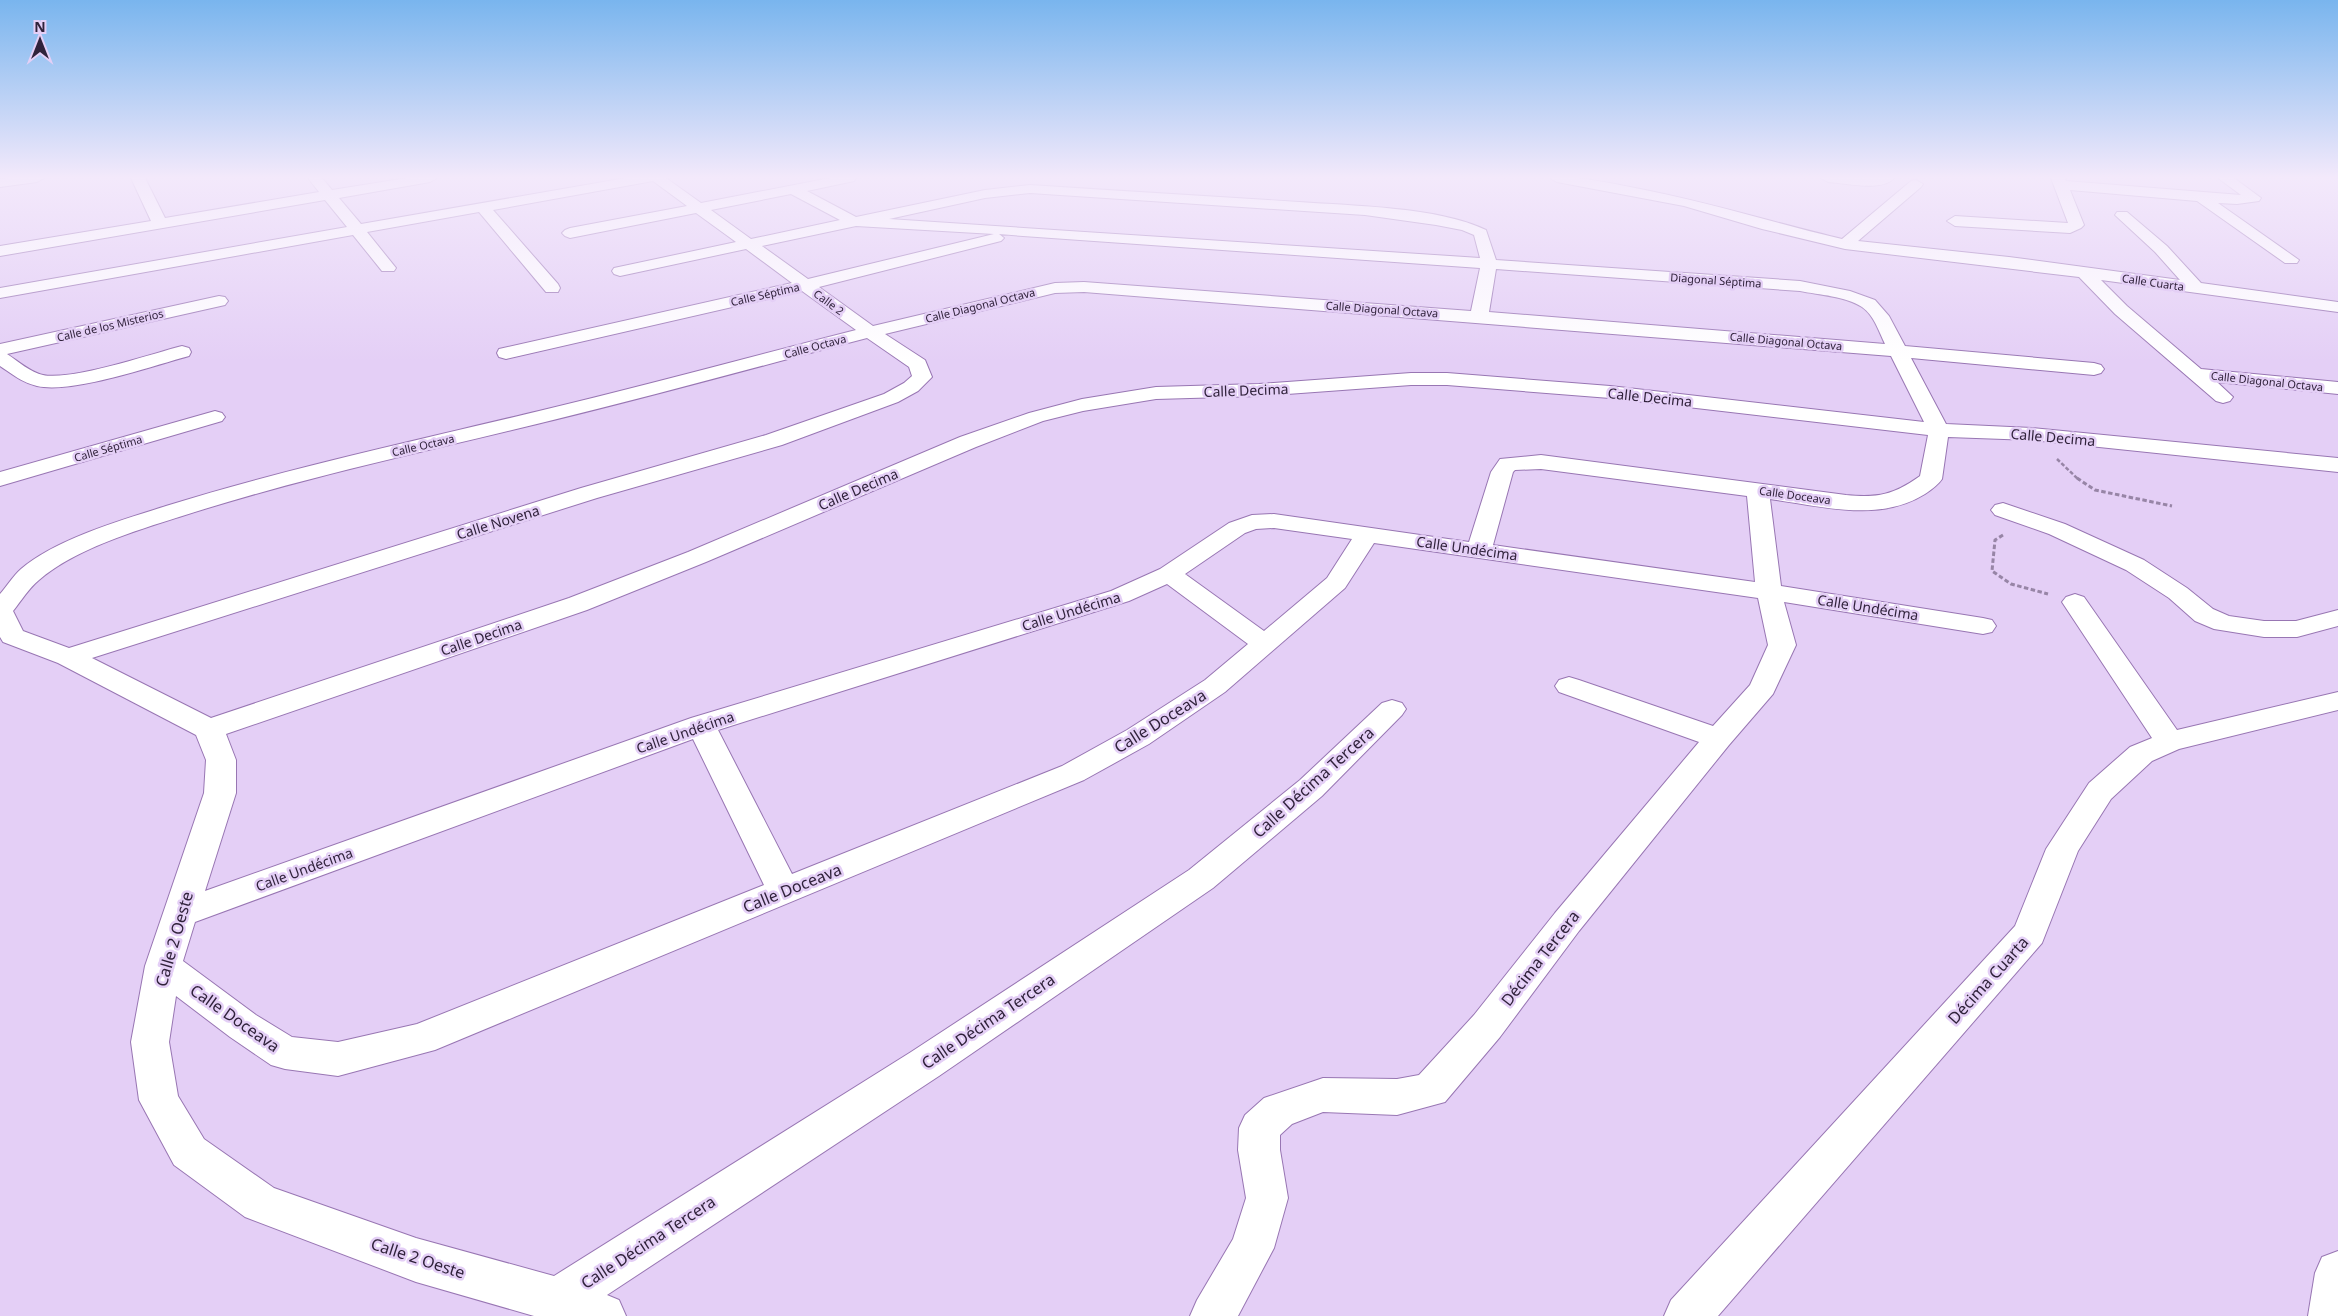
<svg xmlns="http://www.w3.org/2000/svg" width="2338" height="1316" font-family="'Noto Sans',sans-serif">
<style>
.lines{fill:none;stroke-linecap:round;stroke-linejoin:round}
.minor-casing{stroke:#9876b3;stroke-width:2}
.path-far1{stroke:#9785a6;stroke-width:2.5;stroke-dasharray:4 2;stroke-linecap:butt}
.path{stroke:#9785a6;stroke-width:3;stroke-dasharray:4.5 2.5;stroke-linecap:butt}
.minor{fill:#fff;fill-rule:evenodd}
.labels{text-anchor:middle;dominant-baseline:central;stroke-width:5;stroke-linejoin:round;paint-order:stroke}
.far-street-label{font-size:11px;fill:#30223b;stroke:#e4cff6}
.street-label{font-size:14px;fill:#30223b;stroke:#e4cff6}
.near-street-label{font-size:16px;fill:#30223b;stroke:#e4cff6}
</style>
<rect width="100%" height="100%" fill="#e4cff6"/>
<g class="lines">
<defs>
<g id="minor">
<polygon points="9,178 44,178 37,182 0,187 0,179"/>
<path d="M131,178H145L165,218L319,192L308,178H322L332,190L407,178H437L430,182L339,198L361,224L626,178H666L701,203L830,178H856L854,181L807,191L856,217L985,190L1030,185C1120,191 1210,196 1299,202C1354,206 1438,207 1486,230L1496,260L1800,281L1850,291L1875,300L1889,316L1905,346L2094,363L2101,365L2104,369L2101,373L2094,375L1911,358L1946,424L2032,428L2338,458V472L2032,440L1948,437L1942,479C1938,485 1931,490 1925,494C1879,523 1821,506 1770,499L1781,586L1983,618L1992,620L1996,626L1992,632L1983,634L1784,602L1796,645L1773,694L1729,745L1579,931L1500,1037L1445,1102L1397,1115L1323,1112L1292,1124L1280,1135V1150L1288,1198L1274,1248L1238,1316H1190L1197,1300L1233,1239L1246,1198L1238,1150L1239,1128L1245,1115L1264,1098L1323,1078L1397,1079L1419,1075L1474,1015L1555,913L1699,742L1559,692L1555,686L1559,680L1569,677L1579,680L1713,726L1750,685L1768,645L1758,598L1374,543L1345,588L1225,692L1149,744L1084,780L435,1050L338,1076L285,1069L271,1065L230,1037L176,996L169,1042L178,1096L204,1139L274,1188L416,1238L554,1276L911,1052L1189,870L1300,780L1382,703L1392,700L1402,703L1406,709L1402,715L1322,796L1213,888L939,1076L607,1295L619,1300L626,1316H534L416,1282L245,1217L174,1165L139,1100L131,1042L145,966L204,793L206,760L196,735L58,663L3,642L0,637V594C7,586 13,576 21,569C56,539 122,520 166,506C288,468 414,441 539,411C645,386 750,357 856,330L802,291L506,359L499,357L497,353L499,349L792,283L746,249L620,276L614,274L612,271L614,268L736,242L696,213L570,238L565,236L562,233L565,230L570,228L687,206L653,181L493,210L558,284L560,288L558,292H546L479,212L367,232L396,268L394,271H382L353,235L0,298V288L347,227L325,200L0,256V246L151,221ZM1030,193L1365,215L1436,225L1462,230L1474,235L1480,258L889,219L985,198ZM791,194L840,220L751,239L711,210ZM856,226L994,234L808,279L762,246ZM999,234L1023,236L1480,268L1471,311L1084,282L1055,283L873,326L819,287L1001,241L1004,238ZM1496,269L1800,291C1820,295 1845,296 1862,307C1874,315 1879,332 1885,344L1489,312ZM1084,292L1891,356L1924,422L1610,386L1447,373H1411L1259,384L1156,387L1082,399L1029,413L960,437L688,552L569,598L211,718L92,658L597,498L782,445L898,402L918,391L932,377L925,360L885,334L1055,293ZM867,338L909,367L912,376L904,383L884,394L766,435L581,488L69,648L23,631L13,611C21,601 29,588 39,580C75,549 135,531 179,517C300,478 423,452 545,422C653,396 760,366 867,338ZM1411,385H1447L1610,398L1928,435L1920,476C1893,495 1879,498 1846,495L1541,455L1500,459L1491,472L1469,542L1274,514L1252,515L1229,523L1160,569L1111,591L691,718L205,891L236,793V760L226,734L587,610L706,562L976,447L1043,421L1083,411L1156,399L1259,396ZM1541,469L1747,496L1755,582L1493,545L1513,472L1515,470ZM1274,528L1352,539L1327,578L1264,631L1185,574L1245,533L1256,529ZM1167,584L1248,644L1205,680L1127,730L1062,766L792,874L718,730L1129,601ZM693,739L764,885L417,1024L338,1042L292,1037L256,1015L183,961L195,922Z"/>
<path d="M1550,178C1577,176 1603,182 1630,187C1701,200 1771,222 1842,239L1911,181L1916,180L1923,184L1921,187L1858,241L2009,257L2180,280L2155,252L2115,215L2117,212H2127L2167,246L2201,283L2338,302V312L2101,280L2127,306L2201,369L2338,382V394L2217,382L2233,397L2230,401L2223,403L2216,401L2115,314L2079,277L1845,249L1762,229L1684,206L1557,182Z"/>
<path d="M1821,178H1894C1883,192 1844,183 1828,182Z"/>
<polygon points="2051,178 2065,178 2066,181 2241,195 2218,178 2234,178 2261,198 2259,201 2237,204 2218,203 2299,260 2297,263 2285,263 2197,201 2070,190 2084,225 2081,228 2070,233 1955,226 1947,221 1955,216 2068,223"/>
<path d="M219,296L225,297L228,301L225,305L7,354C18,361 31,373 43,375C71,381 151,354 182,346L189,348L191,352L189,356C152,366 72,394 37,386C23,383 12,374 0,366V344Z"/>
<polygon points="215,411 222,413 225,417 222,421 0,486 0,472"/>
<polygon points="2003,503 2065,524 2144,560 2187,588 2213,609 2229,616 2264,621 2296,621 2338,610 2338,626 2297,637 2264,637 2214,629 2195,621 2169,598 2126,570 2049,534 1995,515 1991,510 1995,505"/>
<polygon points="2075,594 2084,597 2177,730 2338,692 2338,710 2179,749 2152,761 2111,799 2078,851 2042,943 1718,1316 1664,1316 1671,1300 2015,926 2046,849 2089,783 2130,747 2152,738 2062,602 2066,597"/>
<polygon points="2338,1251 2338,1316 2308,1316 2315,1273 2322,1257"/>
</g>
</defs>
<use href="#minor" class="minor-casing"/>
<polyline class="path-far1" points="2057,459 2079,480"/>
<g class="path">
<polyline points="2077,478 2095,490 2172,506"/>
<polyline points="2003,535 1995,540 1992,571 2011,584 2048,594"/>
</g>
<use href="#minor" class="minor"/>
</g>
<linearGradient id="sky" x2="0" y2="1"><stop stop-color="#79b5ee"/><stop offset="0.49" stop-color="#f3e9fb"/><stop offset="1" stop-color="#f3e9fb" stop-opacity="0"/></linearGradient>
<rect width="2338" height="362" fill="url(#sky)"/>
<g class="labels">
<g class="far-street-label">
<text transform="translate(1716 280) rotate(4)">Diagonal Séptima</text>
<text transform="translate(2153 282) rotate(8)">Calle Cuarta</text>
<text transform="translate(765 294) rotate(-13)">Calle Séptima</text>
<text transform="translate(829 302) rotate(36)">Calle 2</text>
<text transform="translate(980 305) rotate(-14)">Calle Diagonal Octava</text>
<text transform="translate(1382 309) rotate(4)">Calle Diagonal Octava</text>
<text transform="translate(110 325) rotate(-13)">Calle de los Misterios</text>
<text transform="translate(1786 341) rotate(5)">Calle Diagonal Octava</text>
<text transform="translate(815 346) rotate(-15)">Calle Octava</text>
<text transform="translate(2267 381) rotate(6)">Calle Diagonal Octava</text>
<text transform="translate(423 445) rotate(-13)">Calle Octava</text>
<text transform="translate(108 448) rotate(-16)">Calle Séptima</text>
<text transform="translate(1795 495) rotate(8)">Calle Doceava</text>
</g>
<g class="street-label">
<text transform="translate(1246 390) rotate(-2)">Calle Decima</text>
<text transform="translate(1650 397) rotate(6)">Calle Decima</text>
<text transform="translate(2053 437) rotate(5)">Calle Decima</text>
<text transform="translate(858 489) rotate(-23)">Calle Decima</text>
<text transform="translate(498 522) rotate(-17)">Calle Novena</text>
<text transform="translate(1467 548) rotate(8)">Calle Undécima</text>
<text transform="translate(1868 607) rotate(9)">Calle Undécima</text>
<text transform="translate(1071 611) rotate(-17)">Calle Undécima</text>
<text transform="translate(481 637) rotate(-19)">Calle Decima</text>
<text transform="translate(685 732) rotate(-19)">Calle Undécima</text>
<text transform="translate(304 869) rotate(-20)">Calle Undécima</text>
</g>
<g class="near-street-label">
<text transform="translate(1160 721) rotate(-32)">Calle Doceava</text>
<text transform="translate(1313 782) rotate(-42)">Calle Décima Tercera</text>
<text transform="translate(792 888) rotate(-22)">Calle Doceava</text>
<text transform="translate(174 939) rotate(-74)">Calle 2 Oeste</text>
<text transform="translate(1540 958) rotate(-52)">Décima Tercera</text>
<text transform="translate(1988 980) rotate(-48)">Décima Cuarta</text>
<text transform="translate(235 1018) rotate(35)">Calle Doceava</text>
<text transform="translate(988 1021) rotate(-34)">Calle Décima Tercera</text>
<text transform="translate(648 1242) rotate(-33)">Calle Décima Tercera</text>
<text transform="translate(418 1258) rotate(18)">Calle 2 Oeste</text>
</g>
</g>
<g transform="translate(40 40)" stroke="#e4cff6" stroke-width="4" paint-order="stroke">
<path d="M0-4L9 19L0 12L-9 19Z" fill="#30223b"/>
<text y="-8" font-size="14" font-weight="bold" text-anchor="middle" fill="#30223b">N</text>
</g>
</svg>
